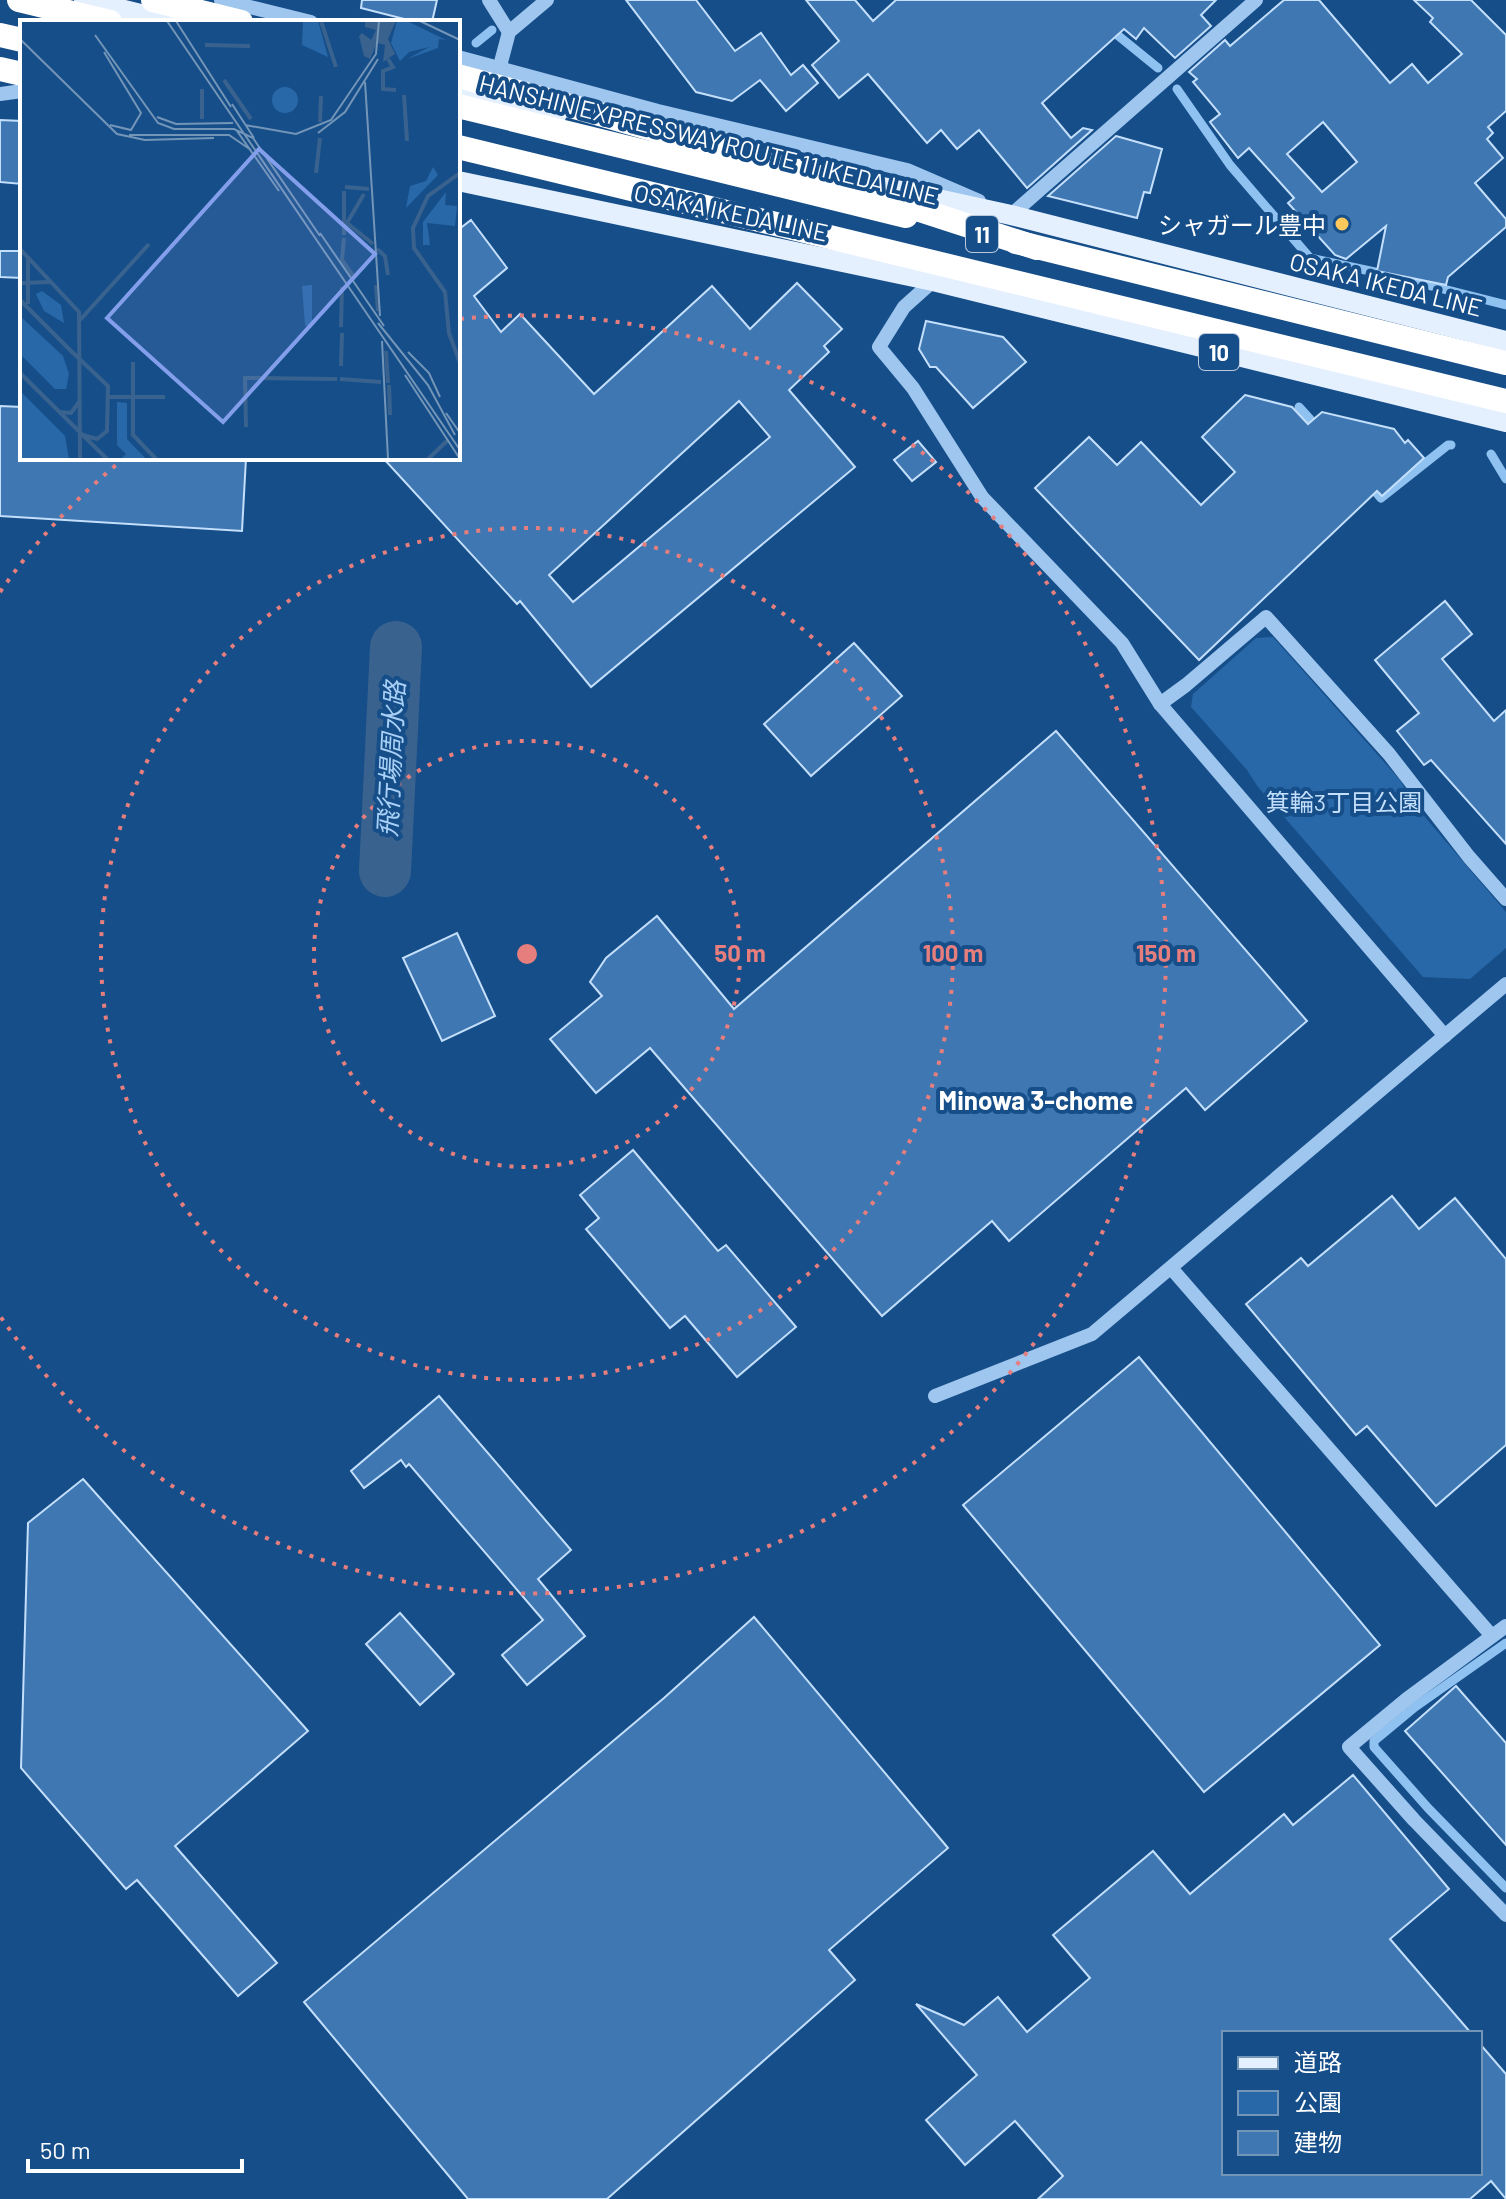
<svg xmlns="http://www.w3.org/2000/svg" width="1506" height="2199" font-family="Barlow,'Noto Sans JP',sans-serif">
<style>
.green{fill:#2868a8}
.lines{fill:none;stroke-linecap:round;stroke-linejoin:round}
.stream{stroke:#90c2f1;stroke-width:9}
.river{stroke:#39638e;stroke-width:52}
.building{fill:#3e77b2;stroke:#c4dffb;stroke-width:2;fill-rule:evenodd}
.minor{stroke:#9ec6ef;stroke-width:14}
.major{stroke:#e5f0ff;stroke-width:20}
.highway{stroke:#fff;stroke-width:24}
.highway-bridge{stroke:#fff;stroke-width:24}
.ring{fill:none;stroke:#e67e7e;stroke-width:4;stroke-dasharray:4 8}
.poi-dot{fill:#ffc85b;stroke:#164e89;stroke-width:3}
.labels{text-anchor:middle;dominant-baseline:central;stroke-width:8;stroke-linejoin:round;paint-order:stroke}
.shield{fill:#164e89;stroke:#b9cadc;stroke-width:2}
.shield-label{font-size:22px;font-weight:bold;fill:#fff}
.street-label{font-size:24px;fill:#fff;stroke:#164e89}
.poi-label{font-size:24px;fill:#fff;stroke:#164e89;text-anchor:end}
.park-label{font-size:24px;fill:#c4dffb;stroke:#164e89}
.water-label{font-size:26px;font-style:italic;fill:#a9d0f6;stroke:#164e89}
.neighbourhood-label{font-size:26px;font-weight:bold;fill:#fff;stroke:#164e89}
.inset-river{fill:none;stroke:#39638e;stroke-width:4}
.inset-road{fill:none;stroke:#7395b8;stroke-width:2}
.view{fill:#839eea;fill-opacity:0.15;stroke:#839eea;stroke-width:4}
.inset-edge{fill:none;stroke:#fff;stroke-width:4}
.centre{fill:#e67e7e;stroke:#164e89;stroke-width:4}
.ring-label{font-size:24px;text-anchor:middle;font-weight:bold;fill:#e67e7e;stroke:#164e89;stroke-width:8;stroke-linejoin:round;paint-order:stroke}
</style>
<rect width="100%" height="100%" fill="#164e89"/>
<polygon class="green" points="1273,637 1400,780 1413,803 1506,912 1506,948 1470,979 1423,977 1258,787 1247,770 1191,707 1193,694 1256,638"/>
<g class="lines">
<g class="stream">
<polyline points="1110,29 1158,68"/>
<polyline points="476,43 492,30"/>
<polyline points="1177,89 1230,165 1310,258 1384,274 1506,305"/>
<polyline points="1299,407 1318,428"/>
<polyline points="1491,454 1506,479"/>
<polyline points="1368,483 1381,498 1448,445 1451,445"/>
<polyline points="1506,1643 1415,1707 1374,1741 1374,1747 1428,1808 1506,1888"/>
</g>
<polyline class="river" points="385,871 396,647"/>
</g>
<g class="building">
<polygon points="362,0 437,0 432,22 416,22 361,8"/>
<polygon points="626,0 696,0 735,51 761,33 791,75 803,65 818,83 786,111 760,80 732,101 696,92"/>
<polygon points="806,0 855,0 873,21 896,0 1216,0 1201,15 1211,26 1175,58 1144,28 1136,39 1124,29 1042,103 1071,138 1083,128 1092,130 1027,188 979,130 957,149 941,130 927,143 868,74 839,98 812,65 839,41"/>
<path d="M1284,0H1319L1390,83L1412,64L1428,83L1462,54L1430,22L1433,18L1414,0H1471L1506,35V111L1488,127L1493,133L1487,139L1503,158L1475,183L1506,219V227L1448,277L1446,285L1377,271L1386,226L1346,259L1335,255L1288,203L1294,198L1249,148L1238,158L1210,122L1220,114L1193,82L1197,79L1189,72L1225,40L1230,46ZM1323,122L1357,162L1322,192L1287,154Z"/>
<polygon points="0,120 22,121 22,184 0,182"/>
<polygon points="1116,136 1162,149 1150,193 1144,192 1137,218 1048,196"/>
<path d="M471,220L507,268L474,296L501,332L520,314L594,394L712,286L750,329L797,283L842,329L824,346L829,352L789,390L855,467L591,687L520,601L517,604L383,458H458V230ZM739,401L770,437L573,602L549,575Z"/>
<polygon points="0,251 22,251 22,278 0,277"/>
<polygon points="926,321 1003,337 1026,362 973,408 936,367 930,367 919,349"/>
<polygon points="1245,395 1292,407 1308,424 1322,412 1394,429 1405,443 1408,440 1424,458 1382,496 1377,491 1199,660 1035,488 1089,437 1117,465 1141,442 1201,505 1235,472 1202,437"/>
<polygon points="0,406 22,407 22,458 246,458 242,531 0,516"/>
<polygon points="918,441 936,462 912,481 894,460"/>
<polygon points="1445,601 1472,634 1442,659 1494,721 1506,710 1506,844 1431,760 1424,765 1397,731 1419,713 1375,660"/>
<polygon points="854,643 902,696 811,776 764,724"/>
<polygon points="1056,731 1307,1021 1205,1110 1186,1088 1009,1241 992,1221 882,1316 650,1048 596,1093 550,1039 602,996 590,982 606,958 657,916 734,1009"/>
<polygon points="457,933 495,1016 442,1041 403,958"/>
<polygon points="633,1150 718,1251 726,1245 796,1327 737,1377 685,1316 670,1328 586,1229 599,1218 580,1195"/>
<polygon points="1392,1196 1419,1229 1455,1198 1506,1259 1506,1445 1436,1506 1367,1426 1356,1435 1246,1304 1301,1258 1308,1266"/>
<polygon points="1139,1357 1380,1645 1204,1792 963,1505"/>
<polygon points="439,1396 571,1550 538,1579 585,1636 527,1685 502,1655 543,1620 409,1464 406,1467 401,1460 364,1488 351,1471"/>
<polygon points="83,1479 308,1731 175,1846 277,1963 238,1996 137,1880 126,1889 21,1768 28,1523"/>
<polygon points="400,1613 454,1674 420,1705 366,1644"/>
<polygon points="754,1617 948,1848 829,1950 855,1980 607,2199 468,2199 304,2002 664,1698"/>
<polygon points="1456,1686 1506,1743 1506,1845 1405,1731"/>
<polygon points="1353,1775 1449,1889 1390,1939 1471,2033 1224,2033 1224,2173 1480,2173 1480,2044 1506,2074 1506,2199 1491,2181 1470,2199 1038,2199 1063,2176 1015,2121 965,2165 926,2120 977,2075 916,2004 964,2025 998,1997 1027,2032 1090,1978 1053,1935 1153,1851 1190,1894 1284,1814 1293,1825"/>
</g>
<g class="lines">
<g class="minor">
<polyline points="221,0 311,22"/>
<polyline points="489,0 509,32"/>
<polyline points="458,57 658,111 907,170 979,201"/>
<polyline points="500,66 509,32 547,0"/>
<polyline points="0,94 22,91"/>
<polyline points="1005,212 1011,215 1256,0"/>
<polyline points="933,281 904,307 879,347 913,388 982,497 1122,643 1160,704 1445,1036"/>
<polyline points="1160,704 1186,685 1266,617 1389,754 1469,857 1506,899"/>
<polyline points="1171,1268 1492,1636"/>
<polyline points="935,1396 1092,1334 1506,984"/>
<polyline points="1506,1626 1407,1699 1349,1747 1414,1820 1506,1915"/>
</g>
<g class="major">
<polyline points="84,0 173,22"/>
<polyline points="458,91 557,114"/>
<polyline points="458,181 933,281 1506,422"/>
<polyline points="869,184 1011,215 1506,341"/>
</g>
<g class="highway">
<polyline points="19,0 110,22"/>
<polyline points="153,0 241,22"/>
<polyline points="0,35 22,40"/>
<polyline points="0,69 22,74"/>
<polyline points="458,106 906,216"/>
<polyline points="458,147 1506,401"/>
<polyline points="1016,242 1506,363"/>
</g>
<polyline class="highway-bridge" points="458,76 585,110 812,175 1037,248"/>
</g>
<g class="ring">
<circle cx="527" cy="954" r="213"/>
<circle cx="527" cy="954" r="426"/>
<path d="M0 592A639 639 0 0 1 121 461M460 319A639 639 0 1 1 0 1316"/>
</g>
<circle class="poi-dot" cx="1342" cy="224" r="8"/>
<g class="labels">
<g class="shield">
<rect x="966" y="216" width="32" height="36" rx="6"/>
<rect x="1199" y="334" width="40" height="36" rx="6"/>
</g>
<g class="shield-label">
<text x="982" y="234">11</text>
<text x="1219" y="352">10</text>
</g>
<g class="street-label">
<text transform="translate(709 139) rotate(14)">HANSHIN EXPRESSWAY ROUTE 11 IKEDA LINE</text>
<text transform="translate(731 212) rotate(12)">OSAKA IKEDA LINE</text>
<text transform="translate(1386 284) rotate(14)">OSAKA IKEDA LINE</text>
</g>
<g class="poi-label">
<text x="1326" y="224">シャガール豊中</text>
</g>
<g class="park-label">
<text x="1344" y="801">箕輪3丁目公園</text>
</g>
<g class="water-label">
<text transform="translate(390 759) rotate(-87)">飛行場周水路</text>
</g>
<g class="neighbourhood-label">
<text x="1036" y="1099">Minowa 3-chome</text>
</g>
</g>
<g transform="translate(20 20)">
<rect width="440" height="440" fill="#164e89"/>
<path d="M283,1H298L308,37L282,25ZM377,1H387L426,20L419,19L418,28L387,39L409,27L389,32L380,41L371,23ZM252 80a13 13 0 1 1 26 0a13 13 0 1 1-26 0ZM413,147L418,155L386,188L390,166L406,161ZM426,172L425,185L437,186L435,206L407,203L410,225H403V202ZM292,265V305L285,306L282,266ZM22,271L41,285L44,303L24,291L16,274ZM0,296L43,336L49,354L46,369H35L0,334ZM0,371L45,416L49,439H0ZM97,382L107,383V419L126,439H101L106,434L97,425Z" fill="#2868a8"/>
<path d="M345,1H376L368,19L375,34L363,42L365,25L357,23L350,39L344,36L339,16L342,13L351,20L356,10L345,7Z" fill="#39638e"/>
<path class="inset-river" d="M301,1L316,47M185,25L230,26M368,39L373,47L363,51V69L376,70M204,60L231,99M182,69V99M384,75L387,121M300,102L301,76M296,153L300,118M440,153L408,176L393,208L394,228L425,272L429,313L440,343M325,167L349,169M344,174L327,203L353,224M324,215V171M324,218L322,240L334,257M0,229L59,292L60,439M357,229L365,236L368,255M0,263L30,262M356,265L358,291M0,280L53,333M8,284V239M60,300L129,224M321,307L322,267M50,330L88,366L87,411L77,419L63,415M366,331L368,363M113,342V415L136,439M321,346L322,313M0,353L87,439M320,359L361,362M369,365L370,395M88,377H145M39,392L51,393L59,382M226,407L225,358L317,359M408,439L428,420"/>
<path class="inset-road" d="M147,1L440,430M156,1L211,87M400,1L440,20M75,15L138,103L154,109H214L233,118L300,216M0,19L97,114L125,120L194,118M84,32L121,93L111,110L90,105M345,62L360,296M212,84L234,118M137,97L156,104L213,103M225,105L276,114L311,100L356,34L359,1M217,111L259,171M298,113L325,92L358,39M109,115H154M154,115H209L231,130M300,213L364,306M358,303L408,365L435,415M362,321L368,439M388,332L409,353L420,377M385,355L440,439M426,393L440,413"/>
<path class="view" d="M239,129L355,234L203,402L87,298Z"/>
<rect width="440" height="440" class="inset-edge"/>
</g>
<circle cx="527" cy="954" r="12" class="centre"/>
<g class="ring-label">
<text x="740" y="962">50 m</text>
<text x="953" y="962">100 m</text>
<text x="1166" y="962">150 m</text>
</g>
<rect x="1222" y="2031" width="260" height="144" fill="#164e89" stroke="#7395b8" stroke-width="2"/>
<rect x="1238" y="2057" width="40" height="12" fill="#e5f0ff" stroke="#7395b8" stroke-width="2"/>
<text x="1294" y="2071" font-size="24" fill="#ffffff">道路</text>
<rect x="1238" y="2091" width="40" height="24" fill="#2868a8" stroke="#7395b8" stroke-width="2"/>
<text x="1294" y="2111" font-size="24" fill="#ffffff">公園</text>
<rect x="1238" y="2131" width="40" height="24" fill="#3e77b2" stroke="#7395b8" stroke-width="2"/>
<text x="1294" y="2151" font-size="24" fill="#ffffff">建物</text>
<path d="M28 2159v12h214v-12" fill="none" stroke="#ffffff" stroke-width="4"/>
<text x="40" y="2159" font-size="24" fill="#ffffff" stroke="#164e89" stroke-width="6" paint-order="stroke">50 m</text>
</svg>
